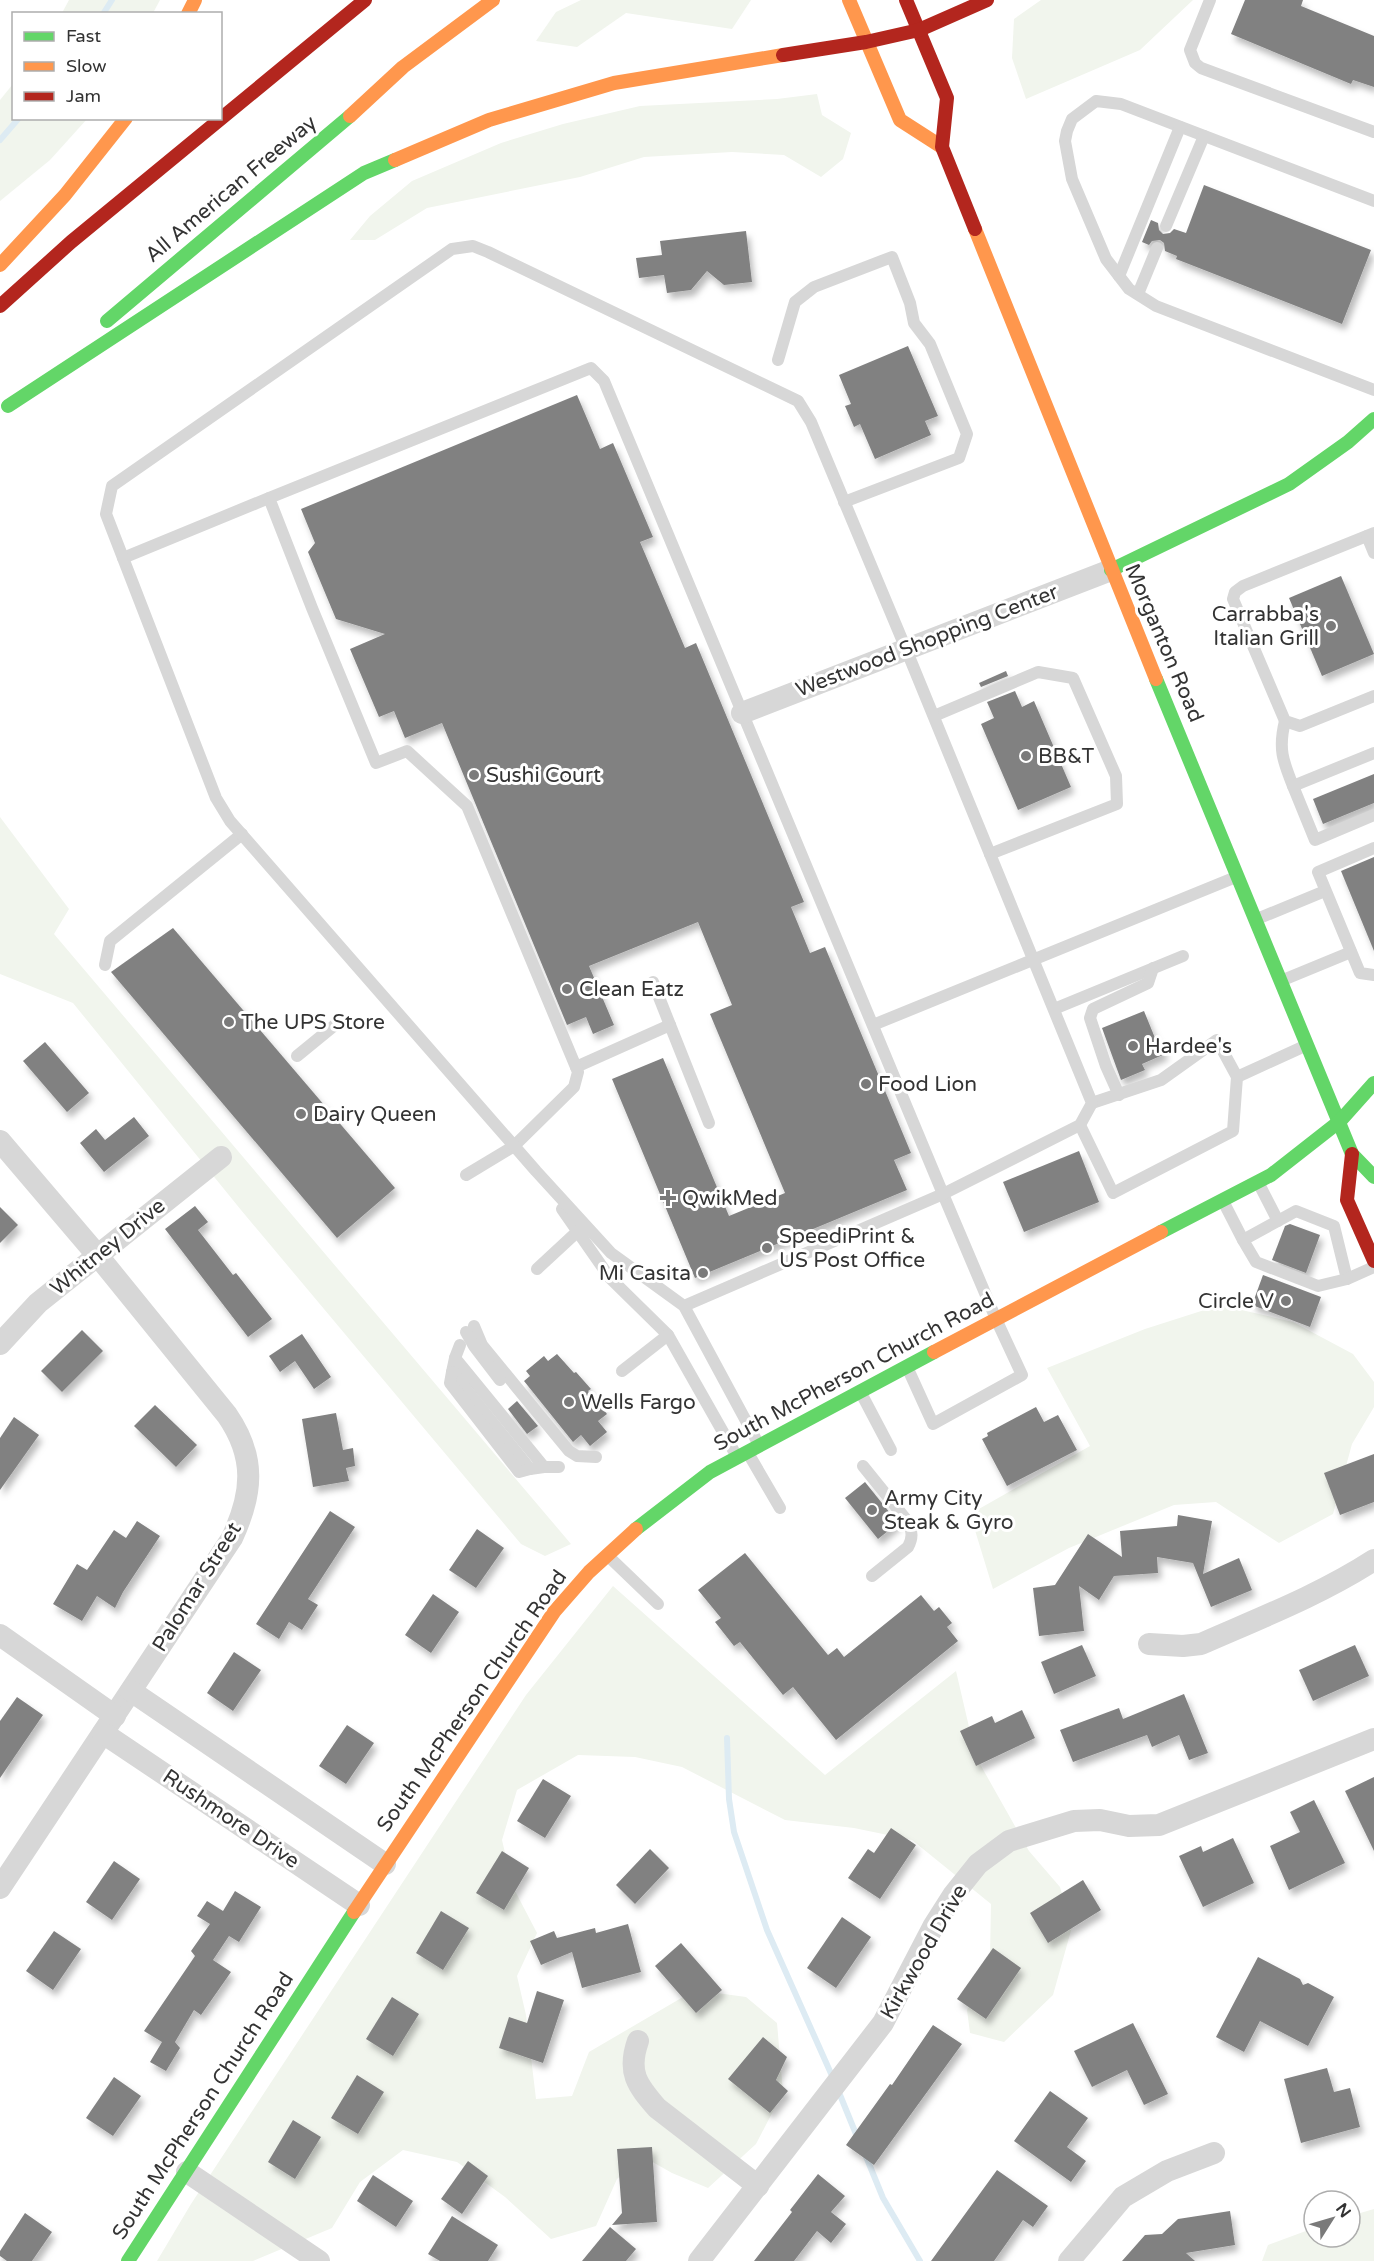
<svg xmlns="http://www.w3.org/2000/svg" width="1374" height="2261" font-family="'Varela Round',sans-serif">
<style>
.green{fill:#f1f5ed}
.lines{fill:none;stroke-linecap:round;stroke-linejoin:round}
.stream{stroke:#ddebf3;stroke-width:6}
.building{fill:#818181;filter:url(#shadow)}
.lane{stroke:#d7d7d7;stroke-width:12}
.street{stroke:#d7d7d7;stroke-width:22}
.fast{stroke:#63d668;stroke-width:14}
.slow{stroke:#ff974d;stroke-width:14}
.jam{stroke:#b3261e;stroke-width:14}
.poi-dot{fill:#7a7a7a;stroke:#fff;stroke-width:2}
.labels{text-anchor:middle;dominant-baseline:central;stroke-width:6;stroke-linejoin:round;paint-order:stroke}
.street-label{font-size:21px;fill:#333;stroke:#fff}
.poi-label{font-size:21px;fill:#333;stroke:#fff;text-anchor:start}
</style>
<defs>
<filter id="shadow"><feDropShadow dx="3.5" dy="6" stdDeviation="3" flood-color="#0004"/></filter>
</defs>
<rect width="100%" height="100%" fill="#fff"/>
<g class="green">
<polygon points="69,0 160,0 153,13 62,13"/>
<polygon points="581,0 751,0 732,29 626,13 577,47 536,41 556,12"/>
<polygon points="1041,0 1193,0 1140,50 1026,99 1012,58 1014,19"/>
<polygon points="13,84 14,118 87,119 50,160 0,201 0,100"/>
<polygon points="817,94 822,115 851,133 843,159 821,177 784,155 732,152 644,157 580,177 427,208 375,240 350,240 370,216 412,181 501,143 563,124 640,106 777,99"/>
<polygon points="0,817 69,909 54,934 571,1544 545,1556 521,1544 241,1210 73,1003 0,974"/>
<polygon points="1220,1305 1293,1322 1353,1354 1374,1382 1374,1407 1352,1444 1333,1514 1279,1543 1216,1502 1174,1505 1069,1548 993,1589 970,1514 1090,1446 1047,1368 1145,1329"/>
<polygon points="613,1586 825,1775 956,1671 976,1757 1029,1851 1060,1887 1072,1927 1053,1995 1004,2042 970,2033 967,2010 990,1958 991,1904 912,1840 854,1828 785,1820 682,1767 635,1757 578,1755 517,1790 502,1840 513,1887 537,1933 517,1976 526,2015 536,2099 572,2096 589,2052 695,1990 746,1997 777,2023 783,2092 756,2144 708,2188 672,2173 642,2156 617,2179 596,2226 551,2239 505,2197 457,2162 403,2150 360,2182 332,2228 253,2261 157,2261 191,2204 526,1695"/>
<polygon points="1374,2209 1374,2261 1262,2261 1268,2245 1314,2228 1314,2237 1350,2237 1350,2216"/>
</g>
<g class="lines">
<g class="stream">
<polyline points="103,14 112,0"/>
<polyline points="0,140 19,118"/>
<polyline points="727,1738 729,1799 734,1832 767,1930 833,2078"/>
<polyline points="838,2090 858,2139"/>
<polyline points="865,2154 883,2198 920,2261"/>
</g>
</g>
<g class="building">
<polygon points="1245,0 1303,0 1301,6 1374,36 1374,87 1353,80 1351,84 1231,34"/>
<polygon points="1204,185 1371,250 1342,324 1176,259 1177,256 1165,251 1164,243 1160,240 1152,241 1149,245 1142,242 1151,220 1158,223 1159,230 1163,234 1170,233 1174,229 1186,233"/>
<polygon points="746,231 752,282 724,285 707,271 691,290 667,293 664,275 639,278 636,258 662,255 660,241"/>
<polygon points="908,346 938,416 925,421 931,435 875,459 860,424 854,427 845,406 851,404 839,375"/>
<polygon points="577,395 600,449 613,443 653,537 640,542 685,648 696,643 804,902 791,907 810,953 825,947 911,1153 894,1160 907,1190 695,1278 612,1079 663,1058 729,1216 785,1193 710,1014 732,1005 698,922 589,966 614,1025 593,1034 586,1017 567,1025 442,723 405,738 394,711 379,717 350,649 385,634 336,619 308,552 315,543 301,509"/>
<polygon points="1341,576 1374,654 1322,676 1289,598"/>
<polygon points="1006,671 1008,676 981,687 979,683"/>
<polygon points="1015,691 1022,707 1034,701 1071,787 1018,810 981,724 994,718 987,702"/>
<polygon points="1374,774 1374,803 1323,824 1313,799"/>
<polygon points="1374,857 1374,951 1341,871"/>
<polygon points="173,928 395,1188 337,1238 111,972"/>
<polygon points="1144,1011 1155,1038 1157,1037 1165,1054 1142,1064 1145,1070 1121,1080 1102,1028"/>
<polygon points="45,1042 89,1093 67,1112 23,1061"/>
<polygon points="134,1117 149,1136 104,1172 80,1143 96,1129 105,1140"/>
<polygon points="1079,1151 1099,1202 1024,1232 1003,1182"/>
<polygon points="195,1206 208,1222 198,1230 233,1275 236,1273 272,1319 248,1337 165,1229"/>
<polygon points="0,1207 18,1225 0,1243"/>
<polygon points="1290,1224 1320,1235 1306,1273 1272,1260 1285,1226"/>
<polygon points="1263,1275 1321,1297 1310,1327 1252,1305"/>
<polygon points="82,1330 103,1351 62,1392 41,1371"/>
<polygon points="302,1334 331,1377 314,1389 295,1361 280,1372 269,1356"/>
<polygon points="557,1354 574,1373 576,1372 591,1389 588,1391 607,1414 598,1421 607,1432 590,1446 581,1435 573,1442 524,1381 530,1376 526,1371 544,1356 548,1361"/>
<polygon points="517,1401 538,1426 527,1434 508,1409"/>
<polygon points="155,1405 197,1445 176,1467 134,1426"/>
<polygon points="1036,1407 1044,1422 1058,1415 1077,1450 1007,1486 982,1439 988,1436 987,1433"/>
<polygon points="336,1413 343,1450 353,1448 355,1466 346,1468 349,1481 313,1487 302,1419"/>
<polygon points="14,1417 39,1435 0,1490 0,1438"/>
<polygon points="1374,1454 1374,1502 1340,1515 1324,1473"/>
<polygon points="865,1482 898,1523 878,1539 845,1498"/>
<polygon points="330,1511 355,1527 308,1599 318,1605 302,1630 289,1622 279,1639 256,1624"/>
<polygon points="1178,1515 1212,1521 1203,1574 1239,1558 1252,1590 1211,1607 1193,1563 1157,1557 1158,1573 1114,1576 1099,1600 1079,1586 1084,1631 1039,1636 1033,1588 1055,1585 1088,1534 1122,1557 1120,1531 1177,1526"/>
<polygon points="137,1521 160,1536 123,1592 115,1608 97,1596 82,1621 53,1604 77,1564 87,1570 114,1530 126,1538"/>
<polygon points="477,1529 504,1548 476,1588 449,1570"/>
<polygon points="745,1553 828,1655 837,1648 844,1657 921,1595 934,1611 939,1607 952,1623 947,1627 958,1641 836,1740 793,1687 783,1695 740,1642 734,1646 715,1622 721,1618 698,1590"/>
<polygon points="433,1594 459,1612 431,1653 405,1635"/>
<polygon points="1082,1645 1096,1676 1054,1694 1041,1662"/>
<polygon points="1355,1645 1369,1676 1313,1701 1299,1670"/>
<polygon points="234,1652 261,1670 233,1711 207,1693"/>
<polygon points="1184,1694 1208,1753 1189,1760 1179,1735 1152,1747 1147,1735 1073,1762 1060,1730 1119,1708 1123,1719"/>
<polygon points="17,1697 43,1715 0,1778 0,1721"/>
<polygon points="1022,1710 1035,1738 976,1766 960,1731 992,1716 995,1723"/>
<polygon points="347,1725 374,1743 346,1784 319,1766"/>
<polygon points="1374,1777 1374,1851 1345,1791"/>
<polygon points="543,1779 571,1796 545,1838 517,1821"/>
<polygon points="1314,1800 1345,1863 1289,1890 1270,1846 1300,1832 1290,1812"/>
<polygon points="891,1828 916,1845 880,1899 848,1878 868,1849 874,1853"/>
<polygon points="1233,1838 1254,1883 1203,1907 1179,1856 1201,1846 1203,1852"/>
<polygon points="650,1849 669,1868 635,1904 616,1885"/>
<polygon points="502,1851 529,1868 504,1910 476,1893"/>
<polygon points="114,1861 140,1879 112,1920 86,1902"/>
<polygon points="1083,1880 1101,1910 1048,1943 1030,1913"/>
<polygon points="235,1891 261,1907 239,1942 229,1936 213,1960 231,1972 201,2015 194,2010 175,2042 180,2048 166,2071 150,2062 162,2042 144,2031 195,1956 191,1951 210,1924 197,1916 207,1901 223,1911"/>
<polygon points="441,1911 469,1928 443,1970 416,1953"/>
<polygon points="842,1917 871,1937 836,1988 807,1968"/>
<polygon points="628,1924 641,1972 582,1988 572,1952 541,1965 530,1941 554,1931 557,1938 595,1928 596,1933"/>
<polygon points="54,1931 81,1949 53,1990 26,1971"/>
<polygon points="681,1943 722,1990 696,2013 655,1966"/>
<polygon points="993,1948 1021,1968 986,2019 957,1999"/>
<polygon points="1258,1957 1300,1979 1303,1985 1308,1983 1334,1997 1308,2046 1260,2021 1244,2052 1216,2037"/>
<polygon points="537,1991 564,2000 543,2063 499,2048 509,2017 527,2023"/>
<polygon points="392,1997 419,2014 393,2056 366,2039"/>
<polygon points="1133,2023 1168,2094 1144,2105 1127,2070 1092,2087 1074,2051"/>
<polygon points="933,2025 962,2044 874,2165 846,2145 890,2084 892,2085"/>
<polygon points="763,2037 787,2057 776,2080 788,2091 770,2113 728,2079"/>
<polygon points="1327,2068 1334,2092 1350,2088 1360,2127 1301,2143 1284,2079"/>
<polygon points="357,2075 384,2092 358,2134 331,2118"/>
<polygon points="114,2077 141,2096 113,2136 86,2118"/>
<polygon points="1050,2091 1088,2118 1067,2147 1086,2161 1071,2182 1014,2141"/>
<polygon points="293,2120 321,2137 295,2179 268,2162"/>
<polygon points="652,2147 657,2222 612,2225 622,2213 617,2149"/>
<polygon points="468,2161 488,2176 462,2214 441,2199"/>
<polygon points="997,2170 1048,2206 1033,2227 1023,2220 994,2261 931,2261"/>
<polygon points="818,2174 845,2196 831,2212 846,2224 831,2243 817,2231 794,2261 754,2261 792,2212 790,2210"/>
<polygon points="373,2175 413,2201 396,2227 357,2201"/>
<polygon points="1230,2211 1235,2245 1186,2253 1195,2261 1122,2261 1145,2235 1162,2234 1178,2219"/>
<polygon points="25,2213 52,2232 32,2261 7,2261 0,2256 0,2251"/>
<polygon points="452,2216 498,2245 488,2261 440,2261 428,2254"/>
<polygon points="610,2227 636,2249 626,2261 582,2261"/>
</g>
<g class="lines">
<g class="lane">
<polyline points="1210,0 1190,50 1195,63 1201,68 1374,132"/>
<polyline points="1374,201 1121,104 1096,101 1072,119 1067,131 1065,141 1072,179 1106,259 1129,289 1156,306 1374,390"/>
<polyline points="1166,226 1204,136"/>
<polyline points="1119,276 1180,127"/>
<polyline points="1138,294 1157,248"/>
<polyline points="778,360 795,302 814,287 892,257 910,303 914,323 930,344 967,434 959,458 844,502"/>
<polyline points="1374,533 1243,586 1235,592 1233,599 1285,721 1300,726 1374,696"/>
<polyline points="1367,536 1374,553"/>
<polyline points="123,558 269,498"/>
<polyline points="934,716 1038,672 1073,678 1116,776 1117,804 990,854"/>
<path d="M1285,721C1278,749 1283,761 1293,786"/>
<polyline points="1374,753 1293,786 1315,840 1374,815"/>
<polyline points="1374,848 1318,872 1360,973 1374,975"/>
<polyline points="1257,919 1325,891"/>
<polyline points="105,965 110,941 242,834"/>
<polyline points="1283,980 1351,952"/>
<polyline points="653,982 670,1025"/>
<polyline points="1054,1009 1183,956"/>
<polyline points="873,1025 1236,877"/>
<polyline points="297,1056 341,1020"/>
<polyline points="576,1067 670,1025 709,1123"/>
<polyline points="1237,1077 1307,1045"/>
<polyline points="1119,1095 1106,1066 1090,1018 1093,1009 1148,983 1153,968"/>
<polyline points="1080,1125 1113,1193 1233,1131 1237,1077 1217,1040 1161,1080 1092,1103"/>
<polyline points="466,1175 514,1146 574,1087 578,1072 467,806 407,751 376,763 312,608 269,498 591,368 604,381 943,1194 996,1319 1022,1375 933,1424 908,1369"/>
<polyline points="1258,1182 1278,1221"/>
<polyline points="1223,1201 1243,1240"/>
<polyline points="562,1209 610,1278 668,1335 736,1455"/>
<polygon points="1296,1211 1334,1226 1347,1279 1318,1286 1256,1262 1243,1240"/>
<polyline points="537,1269 578,1231"/>
<polyline points="1347,1279 1374,1267"/>
<polyline points="684,1306 943,1194 1080,1125 1092,1103 906,649 811,422 798,401 488,252 473,246 452,249 112,486 106,514 216,798 230,821 536,1171 611,1253 684,1306 759,1445"/>
<polyline points="474,1326 482,1345 569,1451 577,1456 596,1457"/>
<polyline points="466,1332 474,1346 500,1380"/>
<polyline points="460,1345 455,1358 544,1467 559,1467"/>
<polyline points="455,1358 452,1372 530,1469 544,1467"/>
<polyline points="622,1371 668,1335"/>
<polyline points="452,1372 450,1383 519,1472 530,1469"/>
<polyline points="861,1393 891,1450"/>
<polyline points="748,1453 780,1508"/>
<path d="M863,1466L909,1523C912,1532 913,1538 908,1547L872,1576"/>
<polyline points="607,1555 658,1604"/>
</g>
<g class="street">
<polyline points="742,713 1111,570"/>
<path d="M0,1141L98,1256L227,1415C256,1457 253,1493 232,1538L0,1888"/>
<polyline points="0,1344 38,1303 221,1157"/>
<polyline points="0,1635 115,1716"/>
<path d="M1149,1644L1183,1646L1201,1644C1260,1618 1320,1595 1374,1560"/>
<polyline points="131,1691 385,1864"/>
<polyline points="103,1733 359,1905"/>
<path d="M638,2041C627,2072 637,2085 657,2108L758,2186"/>
<polyline points="187,2172 319,2261"/>
<polyline points="699,2261 883,2023 933,1927 954,1894 978,1864 1009,1841 1074,1821 1100,1820 1129,1826 1159,1825 1374,1739"/>
<polyline points="1069,2261 1123,2197 1167,2171 1214,2153"/>
</g>
<g class="fast">
<polyline points="107,321 350,116"/>
<polyline points="8,406 364,173 395,160"/>
<polyline points="1111,570 1289,484 1348,442 1374,419"/>
<polyline points="1156,679 1352,1154 1374,1177"/>
<polyline points="1161,1232 1271,1175 1340,1121 1374,1083"/>
<polyline points="636,1529 710,1472 934,1352"/>
<polyline points="128,2261 354,1912"/>
</g>
<g class="slow">
<polyline points="849,0 900,120 942,147"/>
<polyline points="188,14 195,0"/>
<polyline points="350,116 403,67 493,0"/>
<polyline points="395,160 489,120 614,83 783,55"/>
<polyline points="975,229 1156,679"/>
<polyline points="0,265 65,195 126,118"/>
<polyline points="934,1352 1161,1232"/>
<polyline points="354,1912 554,1612 589,1572 636,1529"/>
</g>
<g class="jam">
<polyline points="906,0 947,98 942,147 975,229"/>
<polyline points="783,55 866,42 919,30 987,0"/>
<polyline points="0,306 71,242 365,0"/>
<polyline points="1352,1154 1347,1200 1374,1261"/>
</g>
</g>
<g class="poi-dot">
<circle cx="1331" cy="626" r="6"/>
<circle cx="1026" cy="756" r="6"/>
<circle cx="474" cy="775" r="6"/>
<circle cx="567" cy="989" r="6"/>
<circle cx="229" cy="1022" r="6"/>
<circle cx="1133" cy="1046" r="6"/>
<circle cx="866" cy="1084" r="6"/>
<circle cx="301" cy="1114" r="6"/>
<path d="M665 1189h6v6h6v6h-6v6h-6v-6h-6v-6h6z"/>
<circle cx="767" cy="1248" r="6"/>
<circle cx="703" cy="1273" r="6"/>
<circle cx="1286" cy="1301" r="6"/>
<circle cx="569" cy="1402" r="6"/>
<circle cx="872" cy="1510" r="6"/>
</g>
<g class="labels">
<g class="street-label">
<text transform="translate(231 189) rotate(-40)">All American Freeway</text>
<text transform="translate(927 641) rotate(-21)">Westwood Shopping Center</text>
<text transform="translate(1164 643) rotate(67)">Morganton Road</text>
<text transform="translate(108 1247) rotate(-39)">Whitney Drive</text>
<text transform="translate(854 1372) rotate(-28)">South McPherson Church Road</text>
<text transform="translate(197 1587) rotate(-58)">Palomar Street</text>
<text transform="translate(472 1701) rotate(-55)">South McPherson Church Road</text>
<text transform="translate(231 1819) rotate(34)">Rushmore Drive</text>
<text transform="translate(924 1952) rotate(-60)">Kirkwood Drive</text>
<text transform="translate(203 2106) rotate(-57)">South McPherson Church Road</text>
</g>
<g class="poi-label">
<text x="1319" y="614" text-anchor="end">Carrabba's<tspan x="1319" dy="24">Italian Grill</tspan></text>
<text x="1038" y="756">BB&amp;T</text>
<text x="486" y="775">Sushi Court</text>
<text x="579" y="989">Clean Eatz</text>
<text x="241" y="1022">The UPS Store</text>
<text x="1145" y="1046">Hardee's</text>
<text x="878" y="1084">Food Lion</text>
<text x="313" y="1114">Dairy Queen</text>
<text x="682" y="1198">QwikMed</text>
<text x="779" y="1236">SpeediPrint &amp;<tspan x="779" dy="24">US Post Office</tspan></text>
<text x="691" y="1273" text-anchor="end">Mi Casita</text>
<text x="1274" y="1301" text-anchor="end">Circle V</text>
<text x="581" y="1402">Wells Fargo</text>
<text x="884" y="1498">Army City<tspan x="884" dy="24">Steak &amp; Gyro</tspan></text>
</g>
</g>
<rect x="12" y="12" width="210" height="108" fill="#ffffff" stroke="#adadad" stroke-width="1.5"/>
<rect x="24" y="32" width="30" height="9" fill="#63d668" stroke="#adadad" stroke-width="1.5"/>
<text x="66" y="42" font-size="18" fill="#333333">Fast</text>
<rect x="24" y="62" width="30" height="9" fill="#ff974d" stroke="#adadad" stroke-width="1.5"/>
<text x="66" y="72" font-size="18" fill="#333333">Slow</text>
<rect x="24" y="92" width="30" height="9" fill="#b3261e" stroke="#adadad" stroke-width="1.5"/>
<text x="66" y="102" font-size="18" fill="#333333">Jam</text>
<g transform="translate(1332 2219) rotate(53)"><circle r="28" fill="#ffffff" stroke="#adadad" stroke-width="1.5"/>
<path d="M0-4.5L10 22L0 15L-10 22Z" fill="#7a7a7a"/>
<text y="-9" font-size="16" font-weight="bold" text-anchor="middle" fill="#333333">N</text>
</g>
</svg>
